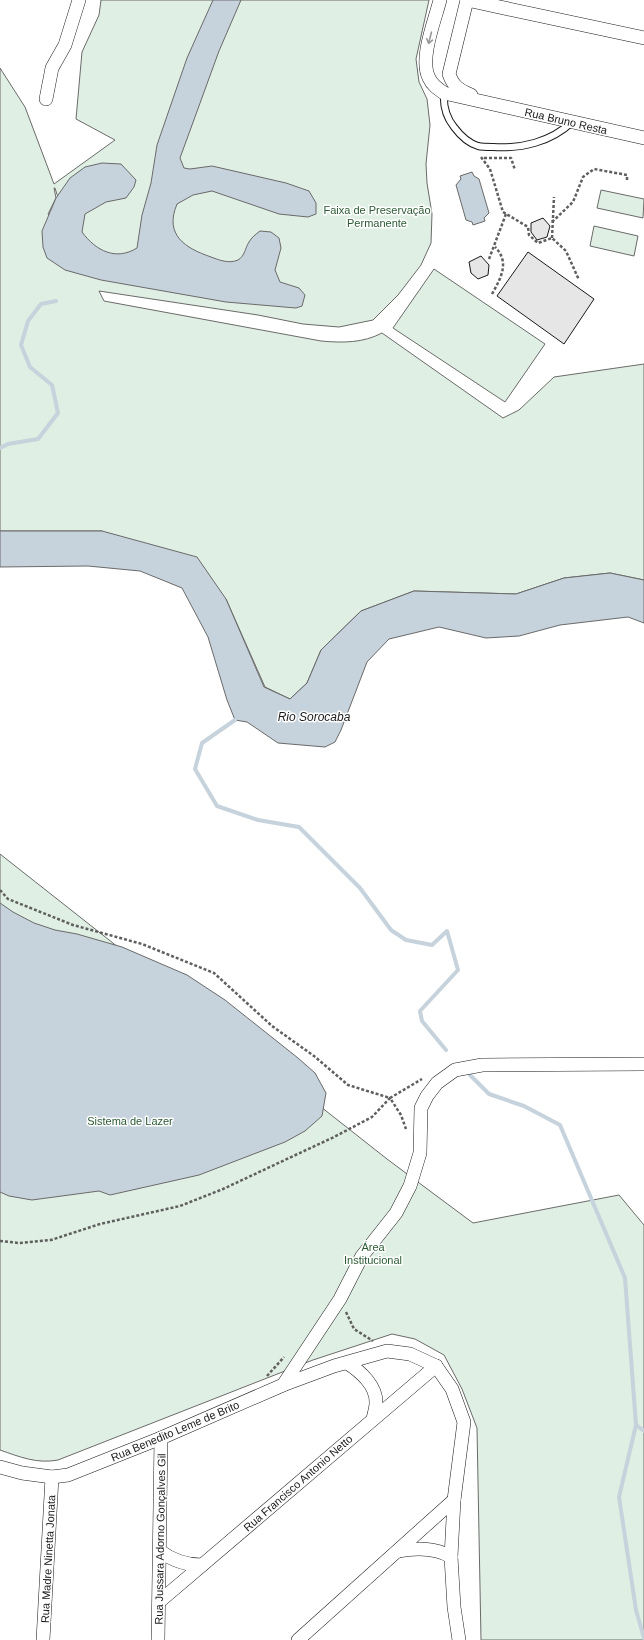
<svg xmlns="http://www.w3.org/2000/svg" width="644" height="1640" font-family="Arial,sans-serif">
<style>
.green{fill:#e0efe3;stroke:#6a6a6a;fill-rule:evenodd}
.water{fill:#c6d2dc;stroke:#6a6a6a}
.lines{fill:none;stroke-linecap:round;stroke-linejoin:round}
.stream{stroke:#c6d2dc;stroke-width:4}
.building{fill:#e6e6e6;stroke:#1a1a1a}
.lane-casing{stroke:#1a1a1a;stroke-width:8}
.street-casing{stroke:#1a1a1a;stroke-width:14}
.path{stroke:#5f5f5f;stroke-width:2.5;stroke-dasharray:3 2;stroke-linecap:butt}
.lane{stroke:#fff;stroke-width:6}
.street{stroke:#fff;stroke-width:13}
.oneway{stroke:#989898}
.labels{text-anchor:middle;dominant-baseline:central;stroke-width:3;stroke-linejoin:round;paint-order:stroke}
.street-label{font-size:11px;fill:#1a1a1a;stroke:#fff}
.park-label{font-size:11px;fill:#2b5a34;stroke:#fff}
.water-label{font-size:12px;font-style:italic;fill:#1a1a1a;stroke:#fff}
</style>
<rect width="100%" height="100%" fill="#fff"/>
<g class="green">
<path d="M101,0H429L416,59L419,82L427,99L430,125L426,164L427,183L432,214L431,243L421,265L398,295L373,320L339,327L303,324L258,315L99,291L104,301L321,341C343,343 363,343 382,333L503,418L519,410L554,377L644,364V580L610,573L564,578L516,594L414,591L361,611L321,650L307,683L290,699L265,687L226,599L102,531H0V68L25,107L54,184L115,140L76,119L82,52L99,15ZM54,188H55L72,242L48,214L56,198Z"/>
<polygon points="601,190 644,199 643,218 597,208"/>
<polygon points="594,226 638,236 634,256 590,246"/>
<polygon points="434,269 545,344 505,402 393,328"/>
<path d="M0,854L387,1159L473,1223L619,1195L644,1225V1640H481L477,1428L462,1389L444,1355L415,1339L392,1334L313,1360L58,1460C37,1464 20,1457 0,1450Z"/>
</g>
<g class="water">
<path d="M213,0H241L219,51L180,158L184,168L190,169L212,166L286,183L309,191L316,203V214L308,217L279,214L212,191L193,195L177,204C164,235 185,248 211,257C219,260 229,264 238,260C245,256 245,248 249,242C251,238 256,234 260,231L271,232L279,238L281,248L275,270L280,282L299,288L305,295L302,306L296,308L226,302L101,280L65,270L47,258L43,247L42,231L56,198L70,178L85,167L102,163L121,164L136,180L134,187L126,198L106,202L85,214L82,232C96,251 116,261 137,248L142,215L151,183L157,145L187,58Z"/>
<polygon points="472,172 474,176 479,179 489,213 484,218 485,221 473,225 472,222 466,220 456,185 461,179 460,176"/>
<polygon points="0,531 102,531 197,557 226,599 264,687 290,699 307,683 321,650 361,611 414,591 516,594 564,578 610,573 644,580 644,623 628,617 560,625 519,636 486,638 439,627 389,639 367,662 341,730 335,742 325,747 278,743 247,722 235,720 227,700 208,637 182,588 140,571 88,566 0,567"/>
<polygon points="0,903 13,912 34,923 55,930 77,934 122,947 187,975 225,1000 298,1058 315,1073 326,1093 322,1116 305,1131 285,1142 199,1175 110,1195 99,1191 32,1200 9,1196 0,1192"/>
</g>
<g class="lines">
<g class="stream">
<polyline points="0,448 8,444 38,439 58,413 52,385 30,367 21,345 28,321 41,304 56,301"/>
<polyline points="235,720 202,743 195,769 217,806 258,820 299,827 360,888 391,930 406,940 432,945 447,931 458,970 420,1011 422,1021 446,1050"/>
<polyline points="470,1075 489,1094 524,1106 560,1125 625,1278 636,1425 644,1431"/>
<polyline points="636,1425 619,1497 636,1610 644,1638"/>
</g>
</g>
<g class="building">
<polygon points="543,218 550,226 547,237 537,240 531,232 531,223"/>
<polygon points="528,252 594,299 564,344 497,296"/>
<polygon points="481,256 489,265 488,275 478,279 471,273 469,262"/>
</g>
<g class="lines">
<defs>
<path id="lane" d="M444,93C443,106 446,117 454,127C460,135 468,143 478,146C482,147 488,147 493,147C521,149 551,142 572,122"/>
<g id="street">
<path d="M440,0C435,20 419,59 429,78C432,85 438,89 444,93L644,138"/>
<polyline points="467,0 644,38"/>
<path d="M467,0L449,74C453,86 459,90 471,95"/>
<polyline points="46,99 52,68 65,45 79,0"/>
<path d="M347,1363C360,1371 377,1386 376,1403C376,1408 374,1414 373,1419"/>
<polyline points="436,1366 452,1389 464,1422 454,1500 451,1557 454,1607 459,1640"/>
<polyline points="283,1385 340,1299 362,1256 396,1213 410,1186 420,1153 421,1108 427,1096 437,1083 455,1070 482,1065 644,1064"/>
<polyline points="0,1467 22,1473 52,1477 68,1475 161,1438 283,1385 334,1366 387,1351 410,1354 436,1366"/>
<path d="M160,1551C173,1561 186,1565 202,1565"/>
<path d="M398,1551C416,1548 435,1547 451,1557"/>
<polyline points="160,1601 436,1366"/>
<polyline points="43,1640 52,1477"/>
<polyline points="158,1640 161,1438"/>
<polyline points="298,1640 454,1500"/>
</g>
</defs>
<use href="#lane" class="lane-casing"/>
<use href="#street" class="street-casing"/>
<g class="path">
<polyline points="481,157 490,169 503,212 528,227 529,235 538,243 552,238 566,251 579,280"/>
<polyline points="484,158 511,158 515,170"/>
<polyline points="552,222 573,202 583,177 594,169 627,175 627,181"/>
<polyline points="552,238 554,197"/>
<polyline points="489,259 506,214"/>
<path d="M492,294C501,278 510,262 495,247"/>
<polyline points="0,890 8,899 73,925 142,944 214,973 272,1026 314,1056 348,1085 390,1098 422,1079"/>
<polyline points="0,1241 19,1243 51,1240 100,1224 180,1206 223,1189 334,1137 372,1117 390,1098 401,1115 406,1129"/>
<polyline points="346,1312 354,1329 373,1341"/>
<polyline points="267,1376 284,1357"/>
</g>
<use href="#lane" class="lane"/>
<use href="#street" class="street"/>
</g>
<defs><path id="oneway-shaft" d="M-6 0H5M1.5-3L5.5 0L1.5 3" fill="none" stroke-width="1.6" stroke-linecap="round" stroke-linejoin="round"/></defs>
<use class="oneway" href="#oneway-shaft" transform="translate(430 38) rotate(104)"/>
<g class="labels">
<g class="street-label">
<text transform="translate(566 121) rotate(13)">Rua Bruno Resta</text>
<text transform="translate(175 1431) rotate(-23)">Rua Benedito Leme de Brito</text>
<text transform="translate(298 1483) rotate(-41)">Rua Francisco Antonio Netto</text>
<text transform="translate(160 1539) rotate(-89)">Rua Jussara Adorno Gonçalves Gil</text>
<text transform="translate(48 1559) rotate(-87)">Rua Madre Ninetta Jonata</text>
</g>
<g class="park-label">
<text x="377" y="210">Faixa de Preservação<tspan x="377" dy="13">Permanente</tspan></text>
<text x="130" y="1121">Sistema de Lazer</text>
<text x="373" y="1247">Área<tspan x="373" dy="13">Institucional</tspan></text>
</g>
<g class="water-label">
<text x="314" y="717">Rio Sorocaba</text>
</g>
</g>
</svg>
